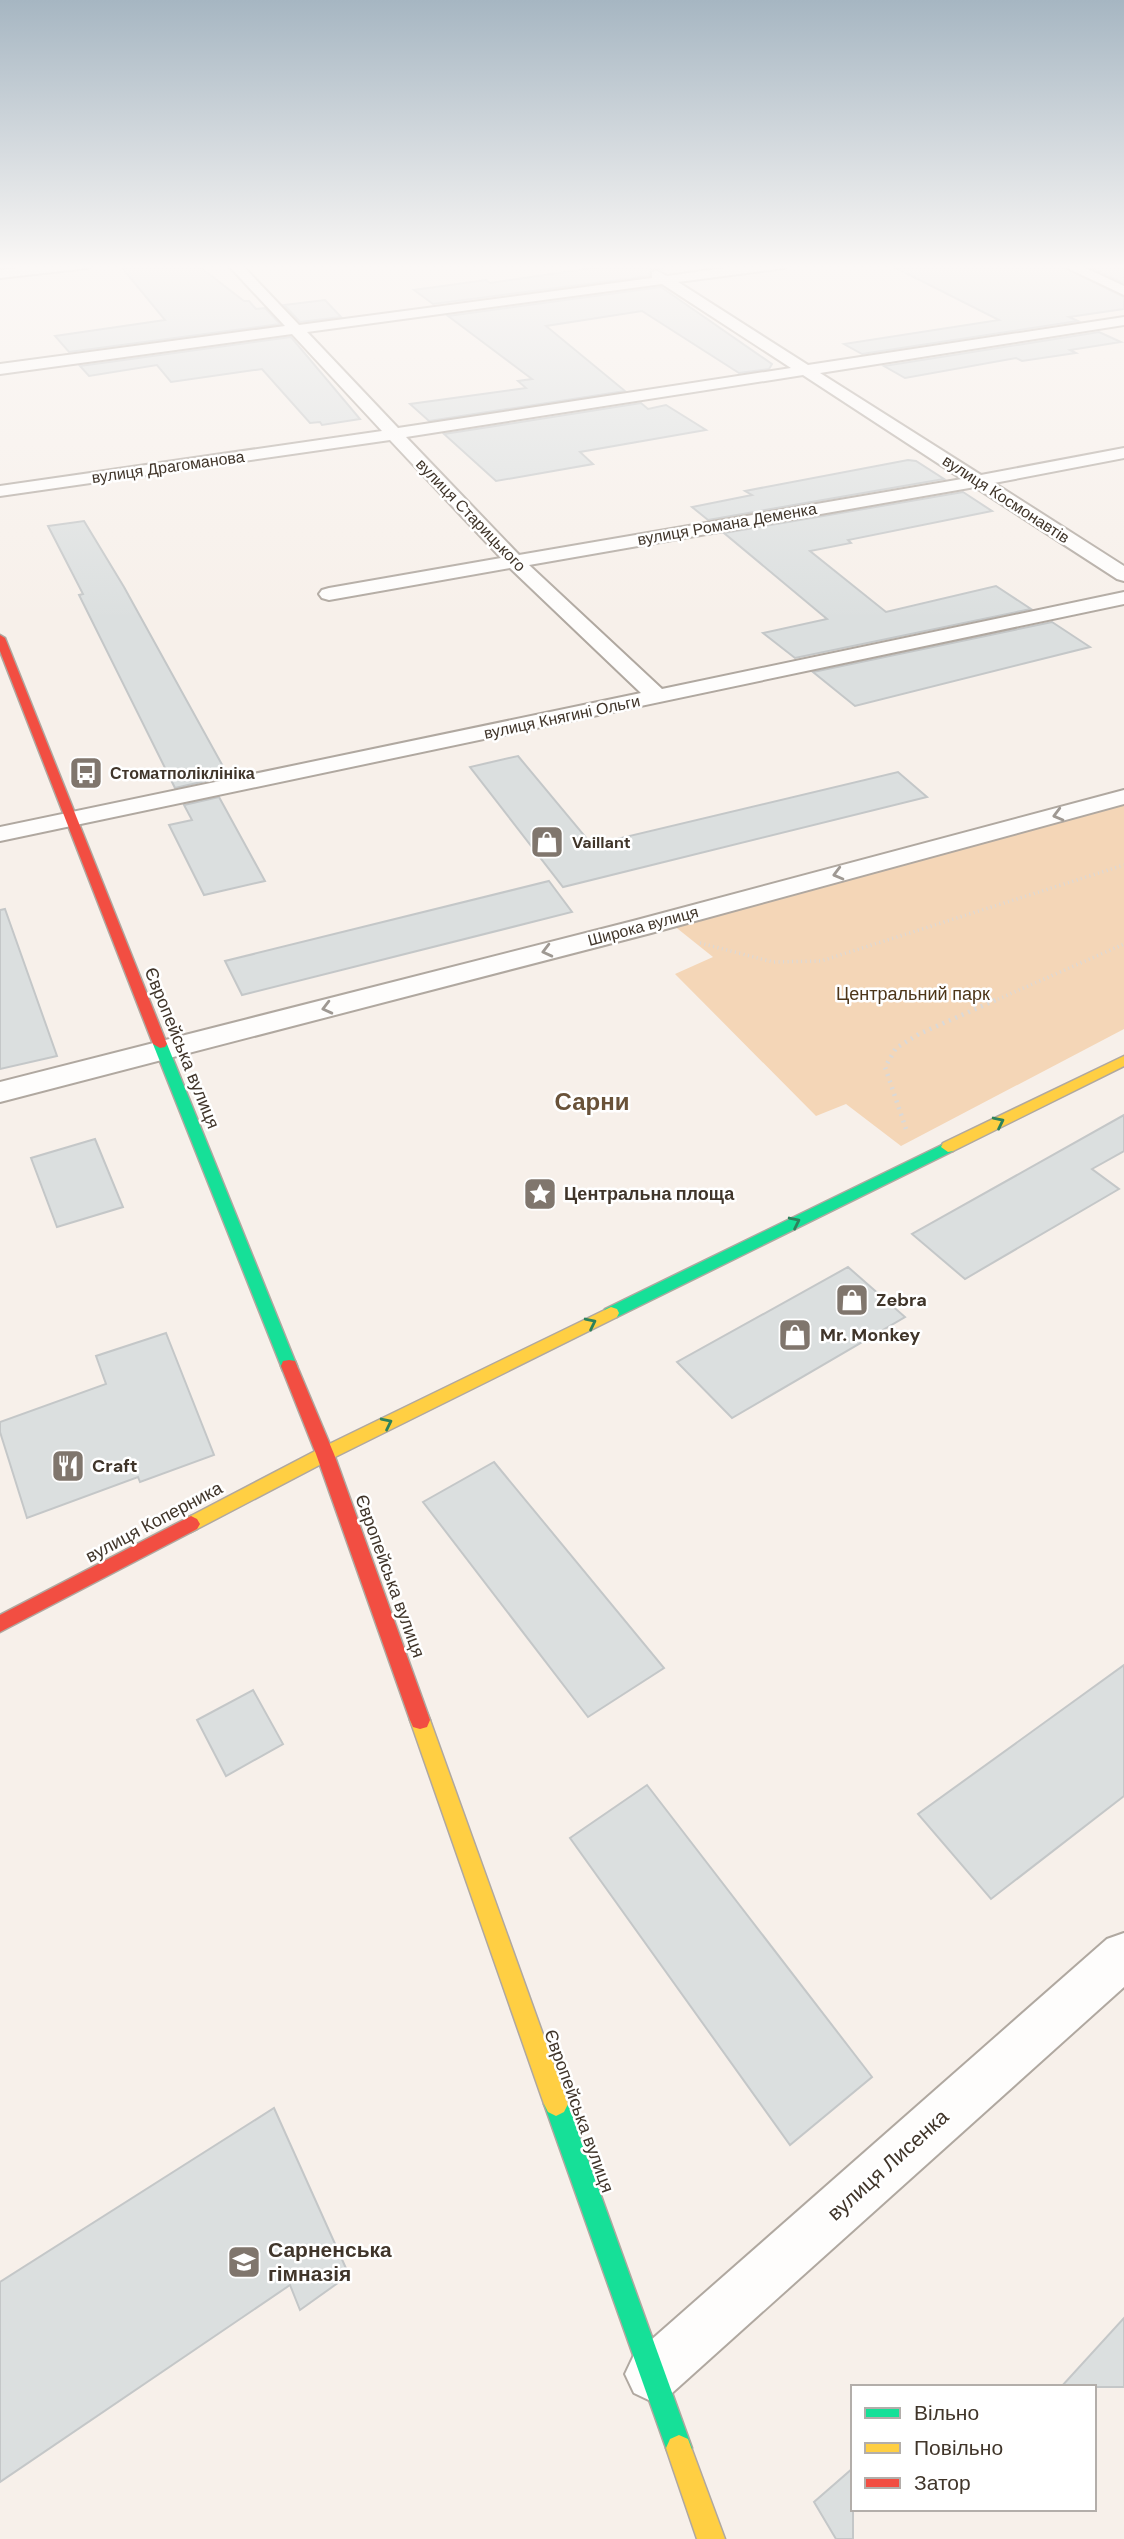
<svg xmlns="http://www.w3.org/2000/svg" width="1124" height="2539" font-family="'DM Sans',sans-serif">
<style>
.green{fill:#f4d6b7}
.building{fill:#dbdfdf;stroke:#c4c7c8;stroke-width:2}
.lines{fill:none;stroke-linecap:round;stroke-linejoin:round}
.street-casing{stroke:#b0a8a0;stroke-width:4}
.fast-casing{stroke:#b0a8a0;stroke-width:3}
.slow-casing{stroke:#b0a8a0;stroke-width:3}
.jam-casing{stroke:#b0a8a0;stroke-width:3}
.path-far1{stroke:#dbd9d7;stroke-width:3.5;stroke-dasharray:1 3.5;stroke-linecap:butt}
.path{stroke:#dbd9d7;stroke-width:4.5;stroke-dasharray:2 5;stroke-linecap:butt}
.street{fill:#fefdfc;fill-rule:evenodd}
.fast{fill:#16e098;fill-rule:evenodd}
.slow{fill:#ffcf43;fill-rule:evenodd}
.jam{fill:#f24e42;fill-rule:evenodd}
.oneway{stroke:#9f9993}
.oneway2{stroke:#2d825c}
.labels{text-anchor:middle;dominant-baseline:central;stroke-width:5;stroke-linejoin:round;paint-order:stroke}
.far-street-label{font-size:16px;fill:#40352a;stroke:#fff}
.far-poi-label{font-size:16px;font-weight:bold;fill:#40352a;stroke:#fff;text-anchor:start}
.park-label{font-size:18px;fill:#4d3518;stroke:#fff}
.street-label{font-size:18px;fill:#40352a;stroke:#fff}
.poi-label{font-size:18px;font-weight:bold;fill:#40352a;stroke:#fff;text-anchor:start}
.near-street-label{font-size:21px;fill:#40352a;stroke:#fff}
.near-poi-label{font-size:21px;font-weight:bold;fill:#40352a;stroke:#fff;text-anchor:start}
.district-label{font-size:24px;font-weight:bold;fill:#695239;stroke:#fff}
</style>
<rect width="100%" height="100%" fill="#f7f0ea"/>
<polygon class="green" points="1124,805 1124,1029 901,1146 846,1104 816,1116 675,974 713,957 673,925"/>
<g class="building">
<polygon points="119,264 196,264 244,301 249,301 256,309 265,308 280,324 69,352 55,336 165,320"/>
<polygon points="620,264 666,264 662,270 650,270 649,276 433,304 414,290 486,280 490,283"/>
<polygon points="888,264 1057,264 1124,297 1124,309 1069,317 1078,321 862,354 844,344 999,320"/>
<polygon points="1083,264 1124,264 1124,283"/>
<polygon points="661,287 772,364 769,369 739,373 642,311 546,326 625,391 429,421 410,404 526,388 518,381 532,379 448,316"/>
<polygon points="325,300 341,317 300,322 284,305"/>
<polygon points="1099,332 1121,342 1070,350 1076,353 1022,361 1016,358 905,378 884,366"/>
<polygon points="291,337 360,419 322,425 320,422 310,423 262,369 171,382 157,365 89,376 80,366"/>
<polygon points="641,403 648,409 666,405 706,430 580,452 593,464 496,481 444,434"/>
<polygon points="908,460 916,461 944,479 708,520 692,507 752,495 745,491"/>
<polygon points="963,492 992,511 848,540 851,543 810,551 886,612 996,586 1031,609 795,658 763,633 827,619 724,533"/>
<polygon points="84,521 124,587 225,770 206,774 210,780 175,788 79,595 83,594 48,526"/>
<polygon points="1052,622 1090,647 855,706 813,672"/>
<polygon points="518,756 592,845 898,772 927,797 563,887 470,767"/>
<polygon points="219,797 265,881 204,895 169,825 192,820 184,805"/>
<polygon points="549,881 572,912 242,995 225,961"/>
<polygon points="5,909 57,1056 0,1069 0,910"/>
<polygon points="1124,1115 1124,1151 1092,1169 1119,1189 965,1279 912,1234"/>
<polygon points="95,1139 123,1207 57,1227 31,1158"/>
<polygon points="848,1267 905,1317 732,1418 677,1362"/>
<polygon points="166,1333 214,1455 140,1482 138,1477 27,1518 0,1432 0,1422 106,1384 96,1356"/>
<polygon points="494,1462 664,1668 588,1717 423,1502"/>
<polygon points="1124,1665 1124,1796 991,1899 918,1814"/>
<polygon points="253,1690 283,1744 226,1776 197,1720"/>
<polygon points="647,1785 872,2077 790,2145 570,1838"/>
<polygon points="274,2108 349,2275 300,2310 290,2285 0,2482 0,2282"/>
<polygon points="1124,2318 1124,2387 1061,2387"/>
<polygon points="853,2468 853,2539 836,2539 814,2502"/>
</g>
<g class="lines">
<defs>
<g id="street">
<polygon points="52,264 95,264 88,268 0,278 0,270"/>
<path d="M227,264H241L299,325L652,278V272L657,271L667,276L753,264H791L784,268L678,282L808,365L1124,317V325L820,373L981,475L1124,448V458L994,483L1124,566V581L1117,579L975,487L529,565L662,689L1124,592V604L0,841V827L641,693L510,568L329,600L322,598L319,594L322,590L329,588L501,558L390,440L0,496V486L382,431L292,334L0,374V364L285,326ZM662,284L791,368L398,428L307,332ZM803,375L962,479L519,555L406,437Z"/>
<polygon points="1059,264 1077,264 1124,286 1124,295"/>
<polygon points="1124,790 1124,804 651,933 0,1102 0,1082 633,921"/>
<polygon points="1124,1933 1124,1987 672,2393 653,2402 634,2393 625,2374 634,2355 1107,1939"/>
</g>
<g id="fast">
<polygon points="160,1040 167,1044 297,1366 295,1371 283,1371 281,1366 153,1044"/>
<polygon points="948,1142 955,1147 953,1151 617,1317 605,1317 603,1313 605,1309"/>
<polygon points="556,2092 564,2096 568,2104 692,2448 688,2457 679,2461 670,2457 666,2448 544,2104 548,2096"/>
</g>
<g id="slow">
<polygon points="1124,1056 1124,1066 953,1151 948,1152 941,1147 943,1143"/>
<polygon points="611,1307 617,1309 619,1313 617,1317 331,1459 197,1529 191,1532 185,1529 182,1524 185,1519 319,1449"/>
<polygon points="420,1711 427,1713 430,1720 568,2104 564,2112 556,2116 548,2112 544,2104 410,1720 413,1713"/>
<polygon points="679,2435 688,2439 725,2539 697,2539 666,2448 670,2439"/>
</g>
<g id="jam">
<polygon points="0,635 5,638 167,1044 165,1047 160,1048 153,1044 0,651"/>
<polygon points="289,1360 295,1361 297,1366 334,1454 430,1720 427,1727 420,1729 413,1727 410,1720 316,1454 281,1366 283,1361"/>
<polygon points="191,1516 197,1519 200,1524 197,1529 0,1632 0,1615"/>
</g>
</defs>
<use href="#street" class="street-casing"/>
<use href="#fast" class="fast-casing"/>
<use href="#slow" class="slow-casing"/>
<use href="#jam" class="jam-casing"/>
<g class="path-far1">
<polyline points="700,943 773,962 821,961 1124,865"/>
<polyline points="994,1001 1124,944"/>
</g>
<polyline class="path" points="906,1129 885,1067 896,1048 919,1034 998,999"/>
<use href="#street" class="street"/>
<use href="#fast" class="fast"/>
<use href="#slow" class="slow"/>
<use href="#jam" class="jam"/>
</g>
<defs><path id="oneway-chevron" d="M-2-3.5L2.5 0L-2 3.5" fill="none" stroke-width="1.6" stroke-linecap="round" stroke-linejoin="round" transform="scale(1.75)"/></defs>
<g class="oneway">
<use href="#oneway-chevron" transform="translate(1058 815) rotate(165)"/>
<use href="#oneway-chevron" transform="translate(838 874) rotate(165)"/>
<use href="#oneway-chevron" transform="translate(547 951) rotate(166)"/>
<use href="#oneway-chevron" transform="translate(327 1008) rotate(166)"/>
</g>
<g class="oneway2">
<use href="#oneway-chevron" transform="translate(999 1122) rotate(-26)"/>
<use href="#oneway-chevron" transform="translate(795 1222) rotate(-26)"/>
<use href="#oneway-chevron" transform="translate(591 1323) rotate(-26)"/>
<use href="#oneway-chevron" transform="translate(387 1423) rotate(-26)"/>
</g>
<linearGradient id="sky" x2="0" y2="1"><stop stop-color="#a6b6c2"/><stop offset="0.43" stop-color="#fbf8f6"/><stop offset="1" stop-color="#fbf8f6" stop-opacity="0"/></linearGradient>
<rect width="1124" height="620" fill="url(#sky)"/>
<defs>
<symbol id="bus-square" viewBox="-11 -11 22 22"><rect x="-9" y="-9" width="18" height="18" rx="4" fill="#80766d" stroke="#fff"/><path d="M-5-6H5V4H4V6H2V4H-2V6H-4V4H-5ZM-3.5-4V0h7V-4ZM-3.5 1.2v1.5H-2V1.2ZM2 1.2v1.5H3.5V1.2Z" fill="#fff"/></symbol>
<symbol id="shop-square" viewBox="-11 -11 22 22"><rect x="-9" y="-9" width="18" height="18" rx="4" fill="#80766d" stroke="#fff"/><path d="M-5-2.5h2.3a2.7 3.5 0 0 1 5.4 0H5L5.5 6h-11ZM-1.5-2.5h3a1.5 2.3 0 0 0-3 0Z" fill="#fff"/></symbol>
<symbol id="sight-square" viewBox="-11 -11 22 22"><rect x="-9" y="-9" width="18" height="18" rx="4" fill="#80766d" stroke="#fff"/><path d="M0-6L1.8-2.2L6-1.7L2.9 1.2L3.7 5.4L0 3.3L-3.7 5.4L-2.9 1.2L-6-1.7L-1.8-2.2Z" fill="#fff"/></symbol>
<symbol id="restaurant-square" viewBox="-11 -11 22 22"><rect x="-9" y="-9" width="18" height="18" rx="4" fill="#80766d" stroke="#fff"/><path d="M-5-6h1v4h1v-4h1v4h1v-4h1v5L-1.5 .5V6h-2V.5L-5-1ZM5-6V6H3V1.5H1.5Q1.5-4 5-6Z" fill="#fff"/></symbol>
<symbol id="school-square" viewBox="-11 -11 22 22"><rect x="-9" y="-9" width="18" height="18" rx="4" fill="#80766d" stroke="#fff"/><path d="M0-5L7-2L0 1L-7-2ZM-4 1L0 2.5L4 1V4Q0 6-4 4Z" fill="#fff"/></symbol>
</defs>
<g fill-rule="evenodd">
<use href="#bus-square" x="67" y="754" width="38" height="38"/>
<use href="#shop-square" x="528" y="823" width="38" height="38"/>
<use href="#sight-square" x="521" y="1175" width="38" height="38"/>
<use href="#shop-square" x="833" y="1281" width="38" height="38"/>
<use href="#shop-square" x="776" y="1316" width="38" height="38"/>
<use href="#restaurant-square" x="49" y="1447" width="38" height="38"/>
<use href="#school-square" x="225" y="2243" width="38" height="38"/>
</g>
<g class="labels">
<g class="far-street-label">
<text transform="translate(168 467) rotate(-8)">вулиця Драгоманова</text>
<text transform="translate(1006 499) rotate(33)">вулиця Космонавтів</text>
<text transform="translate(471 515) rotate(46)">вулиця Старицького</text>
<text transform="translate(727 524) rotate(-10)">вулиця Романа Деменка</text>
<text transform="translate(562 717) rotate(-12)">вулиця Княгині Ольги</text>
<text transform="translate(643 926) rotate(-15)">Широка вулиця</text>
</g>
<g class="far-poi-label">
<text x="110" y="773">Стоматполіклініка</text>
<text x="572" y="842">Vaillant</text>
</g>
<g class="park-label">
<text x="913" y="994">Центральний парк</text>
</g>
<g class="street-label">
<text transform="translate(182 1048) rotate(68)">Європейська вулиця</text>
<text transform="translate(154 1522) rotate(-28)">вулиця Коперника</text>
<text transform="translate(390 1576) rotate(70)">Європейська вулиця</text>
<text transform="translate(579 2111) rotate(70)">Європейська вулиця</text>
</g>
<g class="poi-label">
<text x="564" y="1194">Центральна площа</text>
<text x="876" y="1300">Zebra</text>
<text x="820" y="1335">Mr. Monkey</text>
<text x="92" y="1466">Craft</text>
</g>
<g class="near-street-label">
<text transform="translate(888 2165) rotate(-42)">вулиця Лисенка</text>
</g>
<g class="near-poi-label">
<text x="268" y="2250">Сарненська<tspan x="268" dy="24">гімназія</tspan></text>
</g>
<g class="district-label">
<text x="592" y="1101">Сарни</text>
</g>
</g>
<rect x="851" y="2385" width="245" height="126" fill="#ffffff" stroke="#b3aeaa" stroke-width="2"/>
<rect x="865" y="2408" width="35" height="10" fill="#16e098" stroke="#b3aeaa" stroke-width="2"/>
<text x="914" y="2420" font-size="21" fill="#40352a">Вільно</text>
<rect x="865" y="2443" width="35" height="10" fill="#ffcf43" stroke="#b3aeaa" stroke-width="2"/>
<text x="914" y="2455" font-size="21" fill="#40352a">Повільно</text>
<rect x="865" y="2478" width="35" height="10" fill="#f24e42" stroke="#b3aeaa" stroke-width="2"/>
<text x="914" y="2490" font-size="21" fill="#40352a">Затор</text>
</svg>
